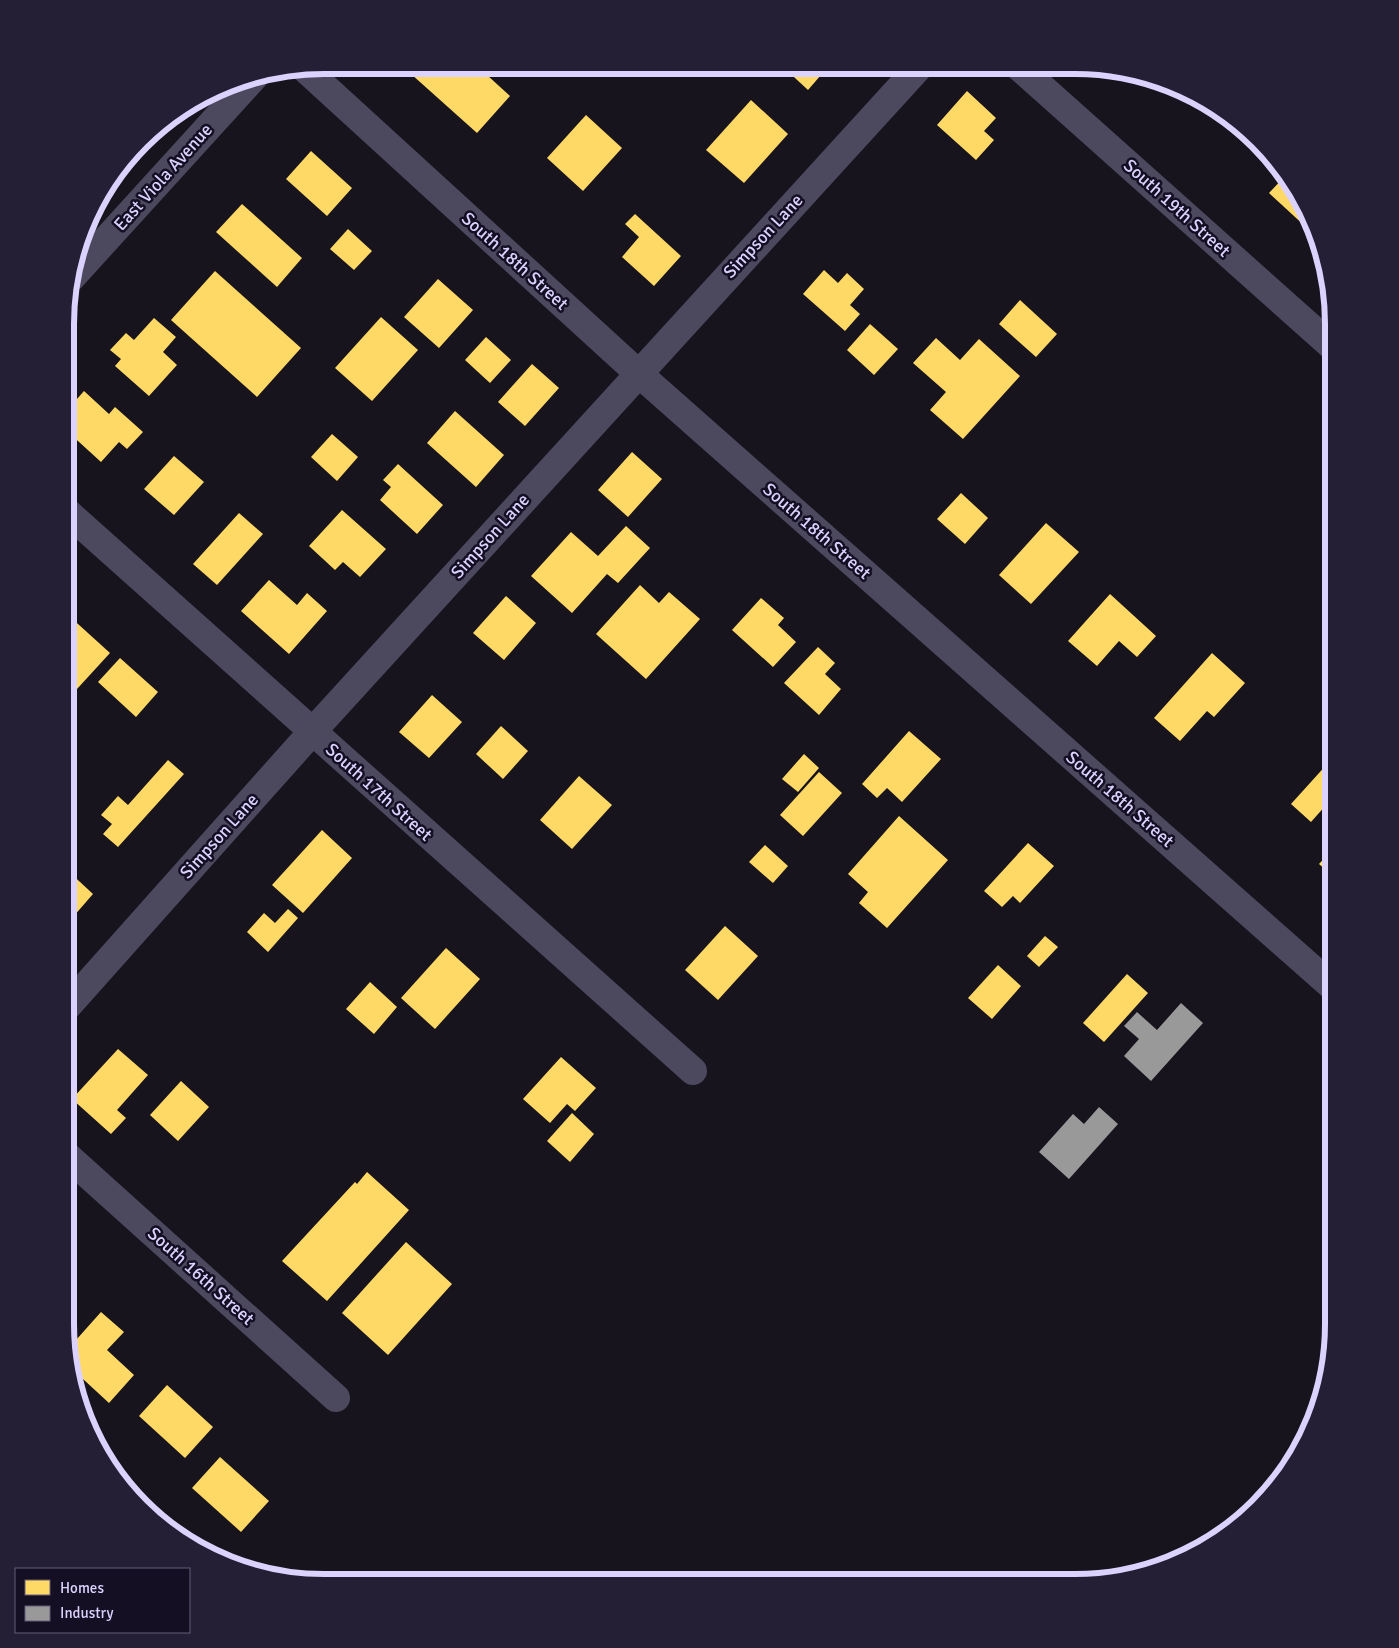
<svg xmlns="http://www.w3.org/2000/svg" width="1399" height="1648" font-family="Signika,sans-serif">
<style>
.homes{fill:#ffd966}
.industry{fill:#999}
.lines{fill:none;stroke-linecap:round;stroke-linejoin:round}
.minor{stroke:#4c495f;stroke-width:28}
.tertiary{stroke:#4c495f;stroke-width:28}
.labels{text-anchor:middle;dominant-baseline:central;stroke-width:5;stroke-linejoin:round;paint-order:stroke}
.street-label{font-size:18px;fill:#dcd2fe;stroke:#150f23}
.rim{fill:none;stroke:#dcd2fe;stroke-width:6}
</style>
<rect width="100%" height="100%" fill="#17141e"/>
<g class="homes">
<polygon points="401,65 476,65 510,96 477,133"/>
<polygon points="782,66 825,66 827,68 808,90"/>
<polygon points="1156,80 1174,85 1181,89 1175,96"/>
<polygon points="967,91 996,118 984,131 994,140 976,160 937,125"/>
<polygon points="751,100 788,134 744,183 706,150"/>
<polygon points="586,115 622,148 583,191 547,158"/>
<polygon points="311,151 352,188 327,216 286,179"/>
<polygon points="1285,176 1299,194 1311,223 1307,228 1269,193"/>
<polygon points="242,204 302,258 277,287 216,232"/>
<polygon points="635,214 681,256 654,286 622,257 639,237 625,224"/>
<polygon points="348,229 372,251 354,270 330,249"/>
<polygon points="824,270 838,283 847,273 864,289 850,305 860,314 845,331 803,294"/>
<polygon points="215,271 301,348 257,397 171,320"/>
<polygon points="438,279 473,310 439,348 404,317"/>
<polygon points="1020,300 1057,334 1036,357 999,324"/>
<polygon points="381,317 418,350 372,401 335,368"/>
<polygon points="154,318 176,337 163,352 177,365 149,396 115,366 121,359 110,350 126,333 134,340"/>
<polygon points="870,324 898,349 874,375 847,350"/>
<polygon points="486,337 511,360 490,383 465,360"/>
<polygon points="936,338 960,360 979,339 1020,376 963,439 930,410 946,392 913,363"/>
<polygon points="532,364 559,388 525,426 498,402"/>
<polygon points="84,391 109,414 115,407 143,432 127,449 119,442 101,462 67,431 67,404 70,407"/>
<polygon points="455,411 504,455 476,487 427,443"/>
<polygon points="332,434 358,457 337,481 311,457"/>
<polygon points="632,452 662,479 628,517 598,490"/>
<polygon points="174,456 204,482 174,515 144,489"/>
<polygon points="398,464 443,505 417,534 380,500 391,487 383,480"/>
<polygon points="961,493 988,518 965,544 937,519"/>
<polygon points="342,510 386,549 360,577 343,562 335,570 309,546"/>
<polygon points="239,513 263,534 217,585 193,564"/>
<polygon points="1046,523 1079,552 1031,604 999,575"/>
<polygon points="626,526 650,548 618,583 607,574 572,613 531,576 571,532 598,556"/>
<polygon points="269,580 297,605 307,593 327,611 289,654 241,611"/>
<polygon points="640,585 659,603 669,592 700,619 646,679 596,634"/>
<polygon points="1110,594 1156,636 1137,657 1119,641 1097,666 1068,641"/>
<polygon points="506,596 536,623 504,660 473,633"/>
<polygon points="761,598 784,618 778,625 796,642 773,667 732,630"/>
<polygon points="67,614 110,653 66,701"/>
<polygon points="818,647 835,663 825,674 841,689 819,715 784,683"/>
<polygon points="1212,653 1245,683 1214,717 1207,711 1180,741 1154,718"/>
<polygon points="120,658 158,692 136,717 98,682"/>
<polygon points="432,695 462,722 429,758 399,732"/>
<polygon points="501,726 528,751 503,779 476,754"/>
<polygon points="909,731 941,759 902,802 887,788 877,798 862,784"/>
<polygon points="804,754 819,768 798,792 782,779"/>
<polygon points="168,760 184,774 118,847 103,834 112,824 101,815 118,796 128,805"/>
<polygon points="1329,762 1334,767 1334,796 1311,822 1291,804"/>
<polygon points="819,772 842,793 803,836 780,815"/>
<polygon points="579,776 612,805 572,849 540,820"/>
<polygon points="899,816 948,860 887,928 859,903 868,892 848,874"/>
<polygon points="322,830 352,858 303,913 272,885"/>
<polygon points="1028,843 1054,866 1020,903 1013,896 1002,907 984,891"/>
<polygon points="765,845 788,866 773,883 749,862"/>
<polygon points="1334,848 1334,877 1319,864"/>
<polygon points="66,869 93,894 66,925"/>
<polygon points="288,909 298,918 268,952 247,932 264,913 275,923"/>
<polygon points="725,926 758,956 718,1000 685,970"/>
<polygon points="1045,936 1058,947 1039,967 1027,956"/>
<polygon points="446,948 480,979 435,1029 401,998"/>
<polygon points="998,965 1021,986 992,1019 968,998"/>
<polygon points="1127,974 1148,993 1104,1042 1083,1023"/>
<polygon points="370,982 397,1007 374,1034 346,1009"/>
<polygon points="118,1049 148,1075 117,1110 126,1118 111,1134 72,1099"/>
<polygon points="561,1057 596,1088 575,1111 567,1104 550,1123 523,1099"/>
<polygon points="181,1081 209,1107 178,1141 150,1115"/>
<polygon points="572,1113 594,1134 570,1162 547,1141"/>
<polygon points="367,1172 409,1210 327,1301 282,1261 355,1182 357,1184"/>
<polygon points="406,1242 452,1284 388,1355 342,1313"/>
<polygon points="101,1312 124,1332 107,1350 134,1375 109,1403 71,1368 68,1349"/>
<polygon points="167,1385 213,1427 185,1458 139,1416"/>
<polygon points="220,1457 269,1501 241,1532 192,1488"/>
</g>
<g class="industry">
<polygon points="1181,1003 1203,1023 1151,1081 1124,1056 1139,1039 1124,1026 1137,1012 1157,1030"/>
<polygon points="1099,1107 1118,1124 1069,1179 1039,1152 1073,1114 1084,1124"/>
<polygon points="1190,1547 1196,1552 1178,1559"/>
</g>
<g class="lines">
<g class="minor">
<polyline points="1019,67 1334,348"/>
<polyline points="67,512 693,1071"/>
<polyline points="66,1008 312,732 919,67"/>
<polyline points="65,1154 336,1398"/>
</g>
<g class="tertiary">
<polyline points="304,68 638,373 1334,988"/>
<polyline points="72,277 255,76"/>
</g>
</g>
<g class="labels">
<g class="street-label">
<text transform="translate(163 177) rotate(-48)">East Viola Avenue</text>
<text transform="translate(1177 208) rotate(42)">South 19th Street</text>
<text transform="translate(763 236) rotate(-47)">Simpson Lane</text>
<text transform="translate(515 261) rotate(42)">South 18th Street</text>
<text transform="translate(817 531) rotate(41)">South 18th Street</text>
<text transform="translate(490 536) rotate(-48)">Simpson Lane</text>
<text transform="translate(379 792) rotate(42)">South 17th Street</text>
<text transform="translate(1120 799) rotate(41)">South 18th Street</text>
<text transform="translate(219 836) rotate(-48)">Simpson Lane</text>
<text transform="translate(201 1276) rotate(42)">South 16th Street</text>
</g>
</g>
<path d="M0 0H1399V1648H0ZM324 74H1075A250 250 0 0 1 1325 324V1324A250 250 0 0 1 1075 1574H324A250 250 0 0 1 74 1324V324A250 250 0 0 1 324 74Z" fill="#251f35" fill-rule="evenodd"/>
<path class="rim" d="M324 74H1075A250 250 0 0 1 1325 324V1324A250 250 0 0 1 1075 1574H324A250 250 0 0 1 74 1324V324A250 250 0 0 1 324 74Z"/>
<rect x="15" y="1568" width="175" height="65" fill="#150f23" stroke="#655d7b"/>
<rect x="25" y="1580" width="25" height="15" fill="#ffd966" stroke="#655d7b"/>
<text x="60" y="1593" font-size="15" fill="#dcd2fe">Homes</text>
<rect x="25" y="1606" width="25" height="15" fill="#999999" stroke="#655d7b"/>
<text x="60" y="1618" font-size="15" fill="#dcd2fe">Industry</text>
</svg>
